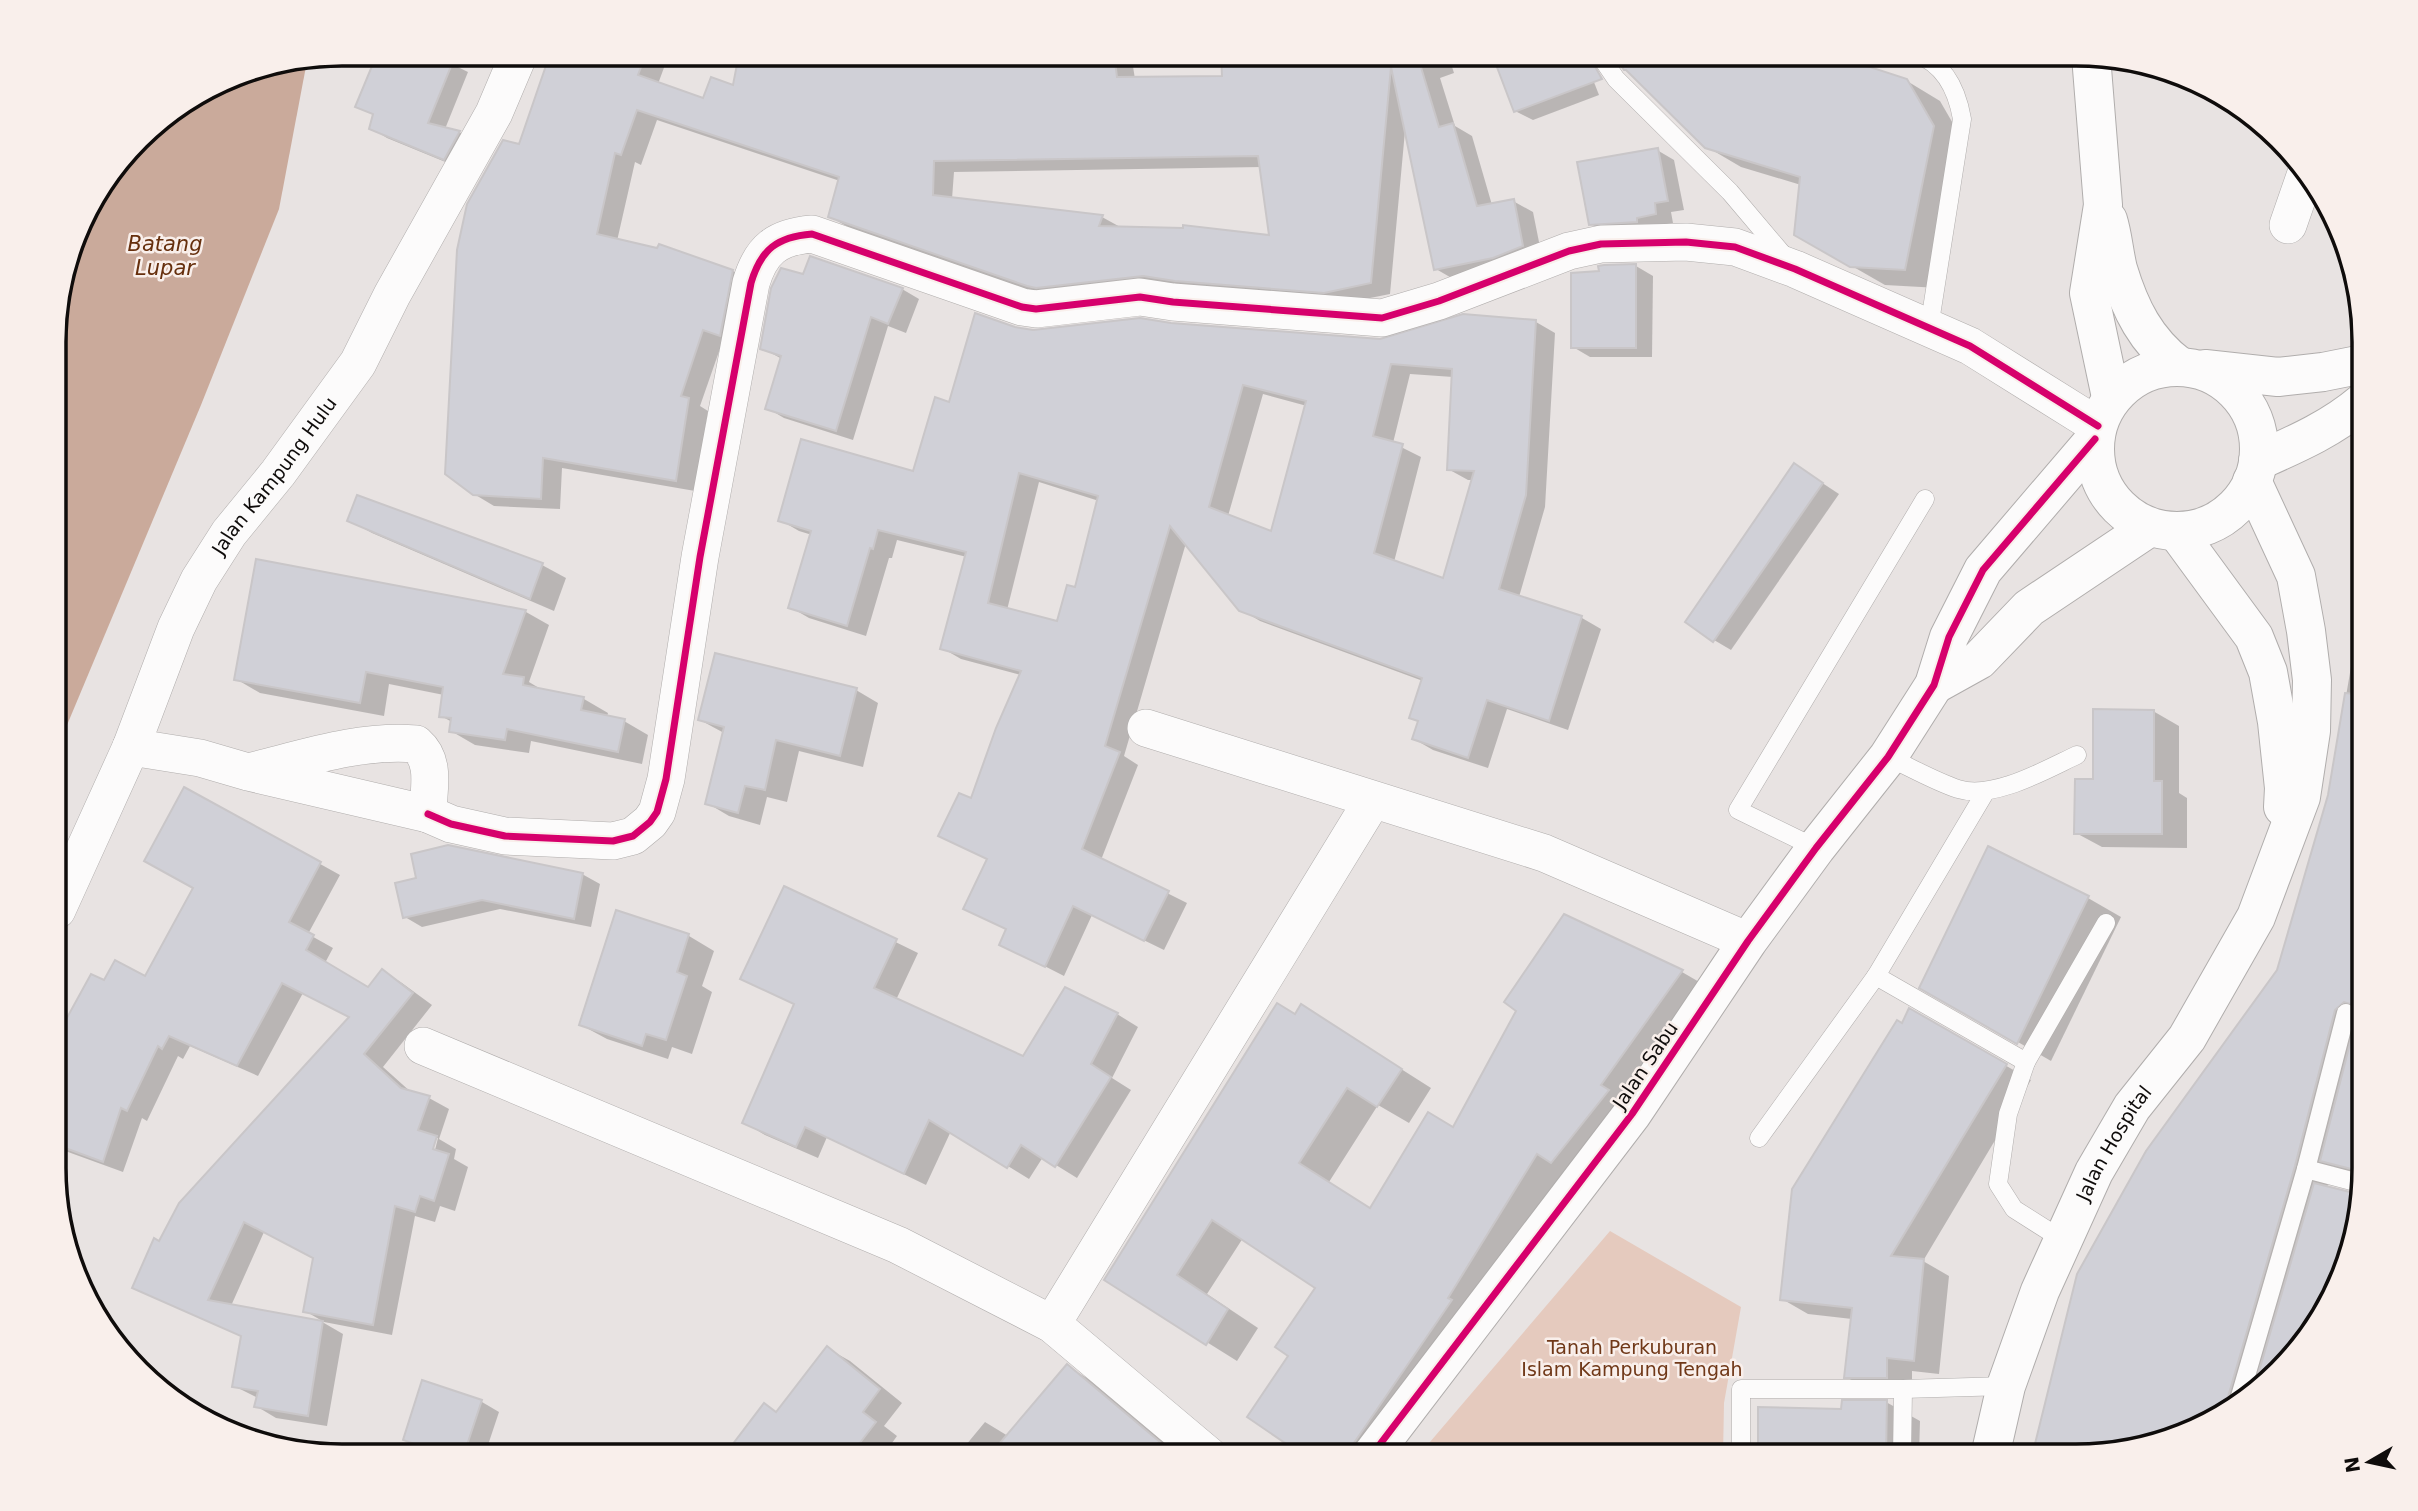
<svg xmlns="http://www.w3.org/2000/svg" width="2418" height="1511" font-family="'DejaVu Sans',sans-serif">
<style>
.green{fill:#e5cabe}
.water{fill:#caaa9b}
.shadow{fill:#0003;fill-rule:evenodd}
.building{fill:#d0d0d7;stroke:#c9c6c8;stroke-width:2;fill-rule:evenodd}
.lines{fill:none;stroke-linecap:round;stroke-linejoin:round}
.lane-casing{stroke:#b0adac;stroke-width:19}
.street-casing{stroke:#b0adac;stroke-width:38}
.secondary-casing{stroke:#b0adac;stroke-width:40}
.lane{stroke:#fcfbfb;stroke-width:18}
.street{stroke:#fcfbfb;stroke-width:37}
.secondary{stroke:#fcfbfb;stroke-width:38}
.cycleway-casing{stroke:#f9efeb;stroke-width:11}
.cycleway{stroke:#d6006c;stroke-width:7}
.labels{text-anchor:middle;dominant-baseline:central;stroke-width:5;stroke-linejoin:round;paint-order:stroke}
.street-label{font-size:19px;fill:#0f0c0b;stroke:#f9efeb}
.park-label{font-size:19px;fill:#703818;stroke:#f9efeb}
.water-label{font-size:21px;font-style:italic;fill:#662f0d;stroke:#f9efeb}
.rim{fill:none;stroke:#0f0c0b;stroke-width:3.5}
</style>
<rect width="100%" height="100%" fill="#e8e3e2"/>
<polygon class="green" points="1610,1231 1741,1307 1724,1403 1723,1456 1418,1456"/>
<polygon class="water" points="307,61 279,209 201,405 57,749 57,305 84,214 152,126 232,76"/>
<g class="shadow">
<polygon points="431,54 468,72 445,129 459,132 475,141 460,168 387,138 371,128 375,116 358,106"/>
<path d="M560,54H669L658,84L704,100L734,87L740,54H1131L1135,79L1224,77L1223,54H1448L1454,73L1440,78L1455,126L1472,136L1492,205L1513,201L1533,212L1542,257L1455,280L1436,269L1405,131L1390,294L1345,303L1048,297L850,228L830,217L840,181L657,120L641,165L635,162L617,241L733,271L752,283L723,340L700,406L708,411L695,491L562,468L560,509L494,506L474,494L520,146ZM1262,167L1271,237L1122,228L1102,217L952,199L954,172Z"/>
<polygon points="1583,54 1599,95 1533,120 1515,111"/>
<polygon points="1907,81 1940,101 1966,146 1939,288 1885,285 1796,234 1801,185 1741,167 1707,147"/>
<polygon points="1657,150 1674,160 1684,210 1671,212 1673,223 1608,234 1591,224"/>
<polygon points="1636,266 1653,276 1652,357 1590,357 1573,347 1601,272"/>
<polygon points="804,276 902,289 919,299 906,333 888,326 853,440 784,418 767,408 782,359 762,348"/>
<path d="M1536,322L1555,333L1545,507L1519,597L1582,618L1601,629L1568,730L1507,709L1488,768L1433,750L1414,739L1419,722L1411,718L1423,681L1260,621L1240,609L1186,543L1124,756L1138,765L1101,860L1187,903L1164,950L1092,915L1064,976L1001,944L1008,930L965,908L988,860L940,835L972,801L1021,675L961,659L942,648L967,557L897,540L892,558H889L866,636L809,618L790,607L812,535L799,531L780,520L914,473L950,404L1015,329L1033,332L1171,325L1381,341ZM1410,374L1453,377L1448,469L1468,480H1473L1444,580L1394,562L1421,457L1393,443ZM1263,394L1307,406L1272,533L1228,516ZM1039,482L1099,501L1076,590L1058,623L1007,610Z"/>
<polygon points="1795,465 1839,494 1731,650 1714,640"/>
<polygon points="358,497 542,565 566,578 554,611 372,533 349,520"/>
<polygon points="258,561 526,612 549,625 529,682 544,691 584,699 608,713 607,717 624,721 648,735 642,764 531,741 529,753 475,745 451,731 452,722 441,716 444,695 389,684 384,716 260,693 236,679"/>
<polygon points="2363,597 2363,1181 2332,1166 2327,1188 2349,1261 2315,1328 2220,1418 2094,1456 2034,1456 2078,1275 2279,971 2329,795"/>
<polygon points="856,690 878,703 863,767 799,751 787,802 767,797 760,825 729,816 707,803 724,733 700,720"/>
<polygon points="2153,711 2179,726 2179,793 2187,798 2187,848 2102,847 2076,833 2095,781"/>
<path d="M185,789L340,875L308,934L333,948L325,963L369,989L383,971L402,983L432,1005L383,1067L412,1093L429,1098L449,1109L439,1139L456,1149L454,1159L468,1167L455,1211L440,1206L435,1222L415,1216L392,1335L324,1322L305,1311L314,1258L264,1232L231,1306L324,1323L343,1334L327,1426L276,1418L256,1406L258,1398L234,1386L249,1338L153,1295V1297L134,1287L160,1243L350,1017L303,993L258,1076L190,1046L183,1059L178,1056L147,1121L142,1118L123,1172L57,1148V1039L92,976L105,982L145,979L195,888ZM434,1138H438L433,1158L429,1157Z"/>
<polygon points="1989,849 2088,898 2121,917 2051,1061 1922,987"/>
<polygon points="582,874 600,884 591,927 500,909 422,927 405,917"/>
<polygon points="785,888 918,953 896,1000 1023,1058 1117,1014 1138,1027 1112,1078 1131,1090 1077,1178 1043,1157 1029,1179 951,1131 926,1185 827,1137 818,1158 765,1135 744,1122 795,1005 742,978"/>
<polygon points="617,913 689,936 714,951 702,986 712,992 692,1054 672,1047 668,1059 607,1039 581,1025"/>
<polygon points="1564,916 1682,972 1713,990 1388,1456 1307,1456 1250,1417 1291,1356 1318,1288 1243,1238 1207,1294 1258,1328 1237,1361 1106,1279 1302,1006 1431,1088 1409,1123 1378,1105 1329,1182 1371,1209 1454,1129 1519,1010"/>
<polygon points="1910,1011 2031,1080 1923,1261 1949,1276 1939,1374 1912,1371 1912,1391 1872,1391 1846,1377 1852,1319 1808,1314 1782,1299"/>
<polygon points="827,1348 850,1361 902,1403 884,1426 897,1436 882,1457 729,1457 765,1405 777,1412"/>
<polygon points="1067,1366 1097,1384 1184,1456 956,1457 985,1422 1008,1436"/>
<polygon points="423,1382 482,1402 499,1412 484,1457 444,1457 422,1449 405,1439"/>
<polygon points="1886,1402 1920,1421 1919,1456 1759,1456 1760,1409 1842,1410"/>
</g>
<g class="building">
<polygon points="377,54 456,54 428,123 460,131 444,160 369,129 373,114 355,107"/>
<path d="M550,54H646L638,75L703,98L711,77L733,85L739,54H1114L1117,77L1222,76L1221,54H1417L1439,127L1453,123L1477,206L1514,199L1523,246L1493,258L1434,270L1391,67L1371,283L1324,293L1175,281L1143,276L1036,288L1027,286L828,217L839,177L637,110L621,155L615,153L597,234L657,248L659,244L733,270L720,336L703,330L681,396L689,398L676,481L543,458L541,499L473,495L445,474L457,250L467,204L503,140L519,144ZM1258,156L1269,235L1183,225V228L1099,226L1103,215L933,195L934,161Z"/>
<polygon points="1492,54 1588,54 1602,79 1514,112"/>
<polygon points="1613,54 1830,54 1907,79 1934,126 1905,270 1850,267 1794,235 1800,177 1705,148 1626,70 1624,70"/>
<polygon points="1658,148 1668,201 1655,203 1656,214 1637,218 1637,222 1589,225 1577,162"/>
<polygon points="810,256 903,288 888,324 871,317 836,431 765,409 781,356 760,349 771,288 781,268 803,274"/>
<polygon points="1636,264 1636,348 1571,348 1571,273 1599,271 1598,266 1604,265"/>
<path d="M975,313L1015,327L1033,330L1140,318L1171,323L1380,339L1463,314L1536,320L1526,495L1499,589L1582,616L1549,721L1487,700L1468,758L1412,739L1418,721L1409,718L1422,678L1239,611L1170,526L1105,746L1120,752L1082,849L1169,891L1144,941L1073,906L1045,967L999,945L1006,929L963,909L987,859L938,836L959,793L971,798L996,728L1021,671L940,649L966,552L878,530L873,549L870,548L847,626L788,608L811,531L778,521L801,439L913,471L935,397L949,402ZM1391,364L1452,369L1447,470L1474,471L1443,578L1374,553L1403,444L1373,436ZM1243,385L1306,401L1271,531L1209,507ZM1019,473L1098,496L1075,587L1067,585L1057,621L988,603Z"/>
<polygon points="1794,463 1823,483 1713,642 1685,622"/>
<polygon points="357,495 543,563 530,599 347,521"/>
<polygon points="256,559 526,610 503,674 524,677 523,685 584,697 581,710 625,719 618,752 507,729 505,740 449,732 451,718 439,717 443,687 366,672 360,703 234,680"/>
<polygon points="715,653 857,688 840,756 776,740 765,790 745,786 738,813 705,804 724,727 698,720"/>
<polygon points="2345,693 2363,695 2363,1172 2320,1161 2357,1016 2354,1005 2344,1002 2335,1010 2295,1166 2228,1397 2231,1408 2220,1418 2094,1456 2032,1456 2077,1274 2146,1151 2277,970 2328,795"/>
<polygon points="2093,709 2154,710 2154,781 2162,781 2162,834 2074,834 2075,779 2093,779"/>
<polygon points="184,787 321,862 289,922 314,935 306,950 368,987 382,969 413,993 364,1054 401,1088 430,1096 418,1130 437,1136 433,1149 449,1154 434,1201 420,1196 415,1212 395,1206 373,1325 303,1312 313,1258 244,1222 208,1300 323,1321 308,1416 254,1407 258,1391 232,1387 241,1336 132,1288 154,1238 159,1241 179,1203 349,1017 282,983 237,1066 169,1036 162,1049 158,1046 127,1111 121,1108 103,1162 57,1145 57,1036 91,974 104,980 115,960 145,976 193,888 144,861"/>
<polygon points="448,845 583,873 574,919 482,900 403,918 395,883 416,878 411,854"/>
<polygon points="1988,846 2089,896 2017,1044 1919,988"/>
<polygon points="784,886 897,939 874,988 1023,1056 1065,987 1118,1013 1091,1064 1111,1077 1055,1167 1021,1145 1007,1168 929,1120 904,1174 805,1127 796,1147 742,1123 794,1004 740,979"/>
<polygon points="616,910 689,934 677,972 687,976 666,1040 646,1034 642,1046 579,1025"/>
<polygon points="1564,914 1683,970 1601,1085 1609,1090 1551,1163 1537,1154 1448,1298 1452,1300 1345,1456 1304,1456 1247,1417 1288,1356 1275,1347 1315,1288 1212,1220 1177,1275 1228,1309 1206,1345 1104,1280 1277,1003 1295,1014 1301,1004 1402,1069 1377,1107 1347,1088 1299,1163 1370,1208 1428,1112 1453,1127 1516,1011 1504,1002"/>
<polygon points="1909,1008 2007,1064 1891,1256 1924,1259 1914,1361 1887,1358 1887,1378 1844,1378 1852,1308 1780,1300 1792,1189 1897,1020 1902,1023"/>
<polygon points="2314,1183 2362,1195 2349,1261 2315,1328 2255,1385"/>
<polygon points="827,1346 880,1389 863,1412 876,1422 849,1457 723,1457 764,1403 776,1412"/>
<polygon points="1067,1364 1160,1442 1148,1456 988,1457"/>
<polygon points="422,1380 482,1400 463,1457 451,1457 403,1440"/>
<polygon points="1842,1400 1887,1400 1886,1456 1758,1456 1758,1407 1841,1409"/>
</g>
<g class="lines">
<defs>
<g id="lane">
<polyline points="1599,54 1616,79 1730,192 1785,257"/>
<path d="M1916,54C1945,64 1957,90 1962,119L1929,328"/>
<path d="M1888,757C1910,767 1934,781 1958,789C1993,800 2045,770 2077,755"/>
<polyline points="1816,848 1738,810 1925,499"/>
<polyline points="1876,976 2026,1062 2008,1114 1998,1184 2014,1209 2063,1240"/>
<polyline points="2026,1062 2106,923"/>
<polyline points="1759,1138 1876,976 1986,791"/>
<polyline points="2306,1169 2346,1013"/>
<polyline points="1903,1389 2006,1386"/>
<polyline points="2239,1400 2306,1169 2363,1184"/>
<polyline points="1741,1456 1741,1389 1903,1389 1902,1456"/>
</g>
<g id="street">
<polyline points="2288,225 2305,176"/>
<polyline points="1146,728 1544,853 1748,941"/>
<path d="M131,747L200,758L248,772L428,814C428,790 437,762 416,744C360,739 302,759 248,772"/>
<path d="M428,814L451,824L505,836L613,841L633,836L650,822L657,812L666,779L700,557L751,283C761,249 777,237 812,234L1022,307L1036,309L1140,297L1173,302L1382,318L1439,301L1569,251L1601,244L1686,242L1735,247L1795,269L1970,346L2098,426"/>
<path id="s1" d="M57,910L131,747L176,628L199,580L229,533L278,473L358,363L392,295L494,113L519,54"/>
<polyline points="423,1046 898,1245 1052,1324 1209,1456"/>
<polyline points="1052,1324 1372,801"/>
</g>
<g id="secondary">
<polyline points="2091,56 2103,205 2089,293 2111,397"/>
<path d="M2108,220C2113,236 2114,253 2118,269C2130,309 2146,341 2179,366"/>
<circle cx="2177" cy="449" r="82"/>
<polyline points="2205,369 2278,377 2323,372 2363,364"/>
<path d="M2258,461C2296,444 2331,429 2363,402"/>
<polyline points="2177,532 2254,637 2268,672 2277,722 2284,788 2283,807"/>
<polyline points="1934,685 1979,660 2029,608 2150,527"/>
<polyline points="1371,1456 1632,1114 1748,941 1816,848 1888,757 1934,685 1949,637 1983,570 2095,439"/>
<path id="s2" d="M1990,1456L2006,1386L2040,1291L2094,1172L2132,1107L2187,1038L2256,917L2301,797L2311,731L2312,680L2306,631L2296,576L2252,481"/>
</g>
</defs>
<use href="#lane" class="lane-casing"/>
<use href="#street" class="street-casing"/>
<use href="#secondary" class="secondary-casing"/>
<use href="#lane" class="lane"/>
<use href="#street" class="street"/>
<use href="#secondary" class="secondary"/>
<defs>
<g id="cycleway">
<path d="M428,814L451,824L505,836L613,841L633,836L650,822L657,812L666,779L700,557L751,283C761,249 777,237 812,234L1022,307L1036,309L1140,297L1173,302L1382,318L1439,301L1569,251L1601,244L1686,242L1735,247L1795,269L1970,346L2098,426"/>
<polyline points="1371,1456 1632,1114 1748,941 1816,848 1888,757 1934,685 1949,637 1983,570 2095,439"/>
</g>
</defs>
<use href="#cycleway" class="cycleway-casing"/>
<use href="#cycleway" class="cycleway"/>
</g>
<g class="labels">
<g class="street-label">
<text stroke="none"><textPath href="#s1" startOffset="488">Jalan Kampung Hulu</textPath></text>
<text transform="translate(1645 1065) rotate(-56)">Jalan Sabu</text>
<text stroke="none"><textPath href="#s2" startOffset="338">Jalan Hospital</textPath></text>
</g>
<g class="park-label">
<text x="1632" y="1347">Tanah Perkuburan<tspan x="1632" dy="22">Islam Kampung Tengah</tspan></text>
</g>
<g class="water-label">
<text x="165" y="244">Batang<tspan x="165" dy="24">Lupar</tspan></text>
</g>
</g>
<path d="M0 0H2418V1511H0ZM342 66H2076A276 276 0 0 1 2352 342V1168A276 276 0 0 1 2076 1444H342A276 276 0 0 1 66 1168V342A276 276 0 0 1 342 66Z" fill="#f9efeb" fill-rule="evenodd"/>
<path class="rim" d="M342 66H2076A276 276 0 0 1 2352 342V1168A276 276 0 0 1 2076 1444H342A276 276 0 0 1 66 1168V342A276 276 0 0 1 342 66Z"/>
<g transform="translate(2369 1462) rotate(261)" stroke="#f9efeb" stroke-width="5" paint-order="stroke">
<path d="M0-5L12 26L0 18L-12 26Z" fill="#0f0c0b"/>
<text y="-10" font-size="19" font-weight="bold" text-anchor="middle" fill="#0f0c0b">N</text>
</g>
</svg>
